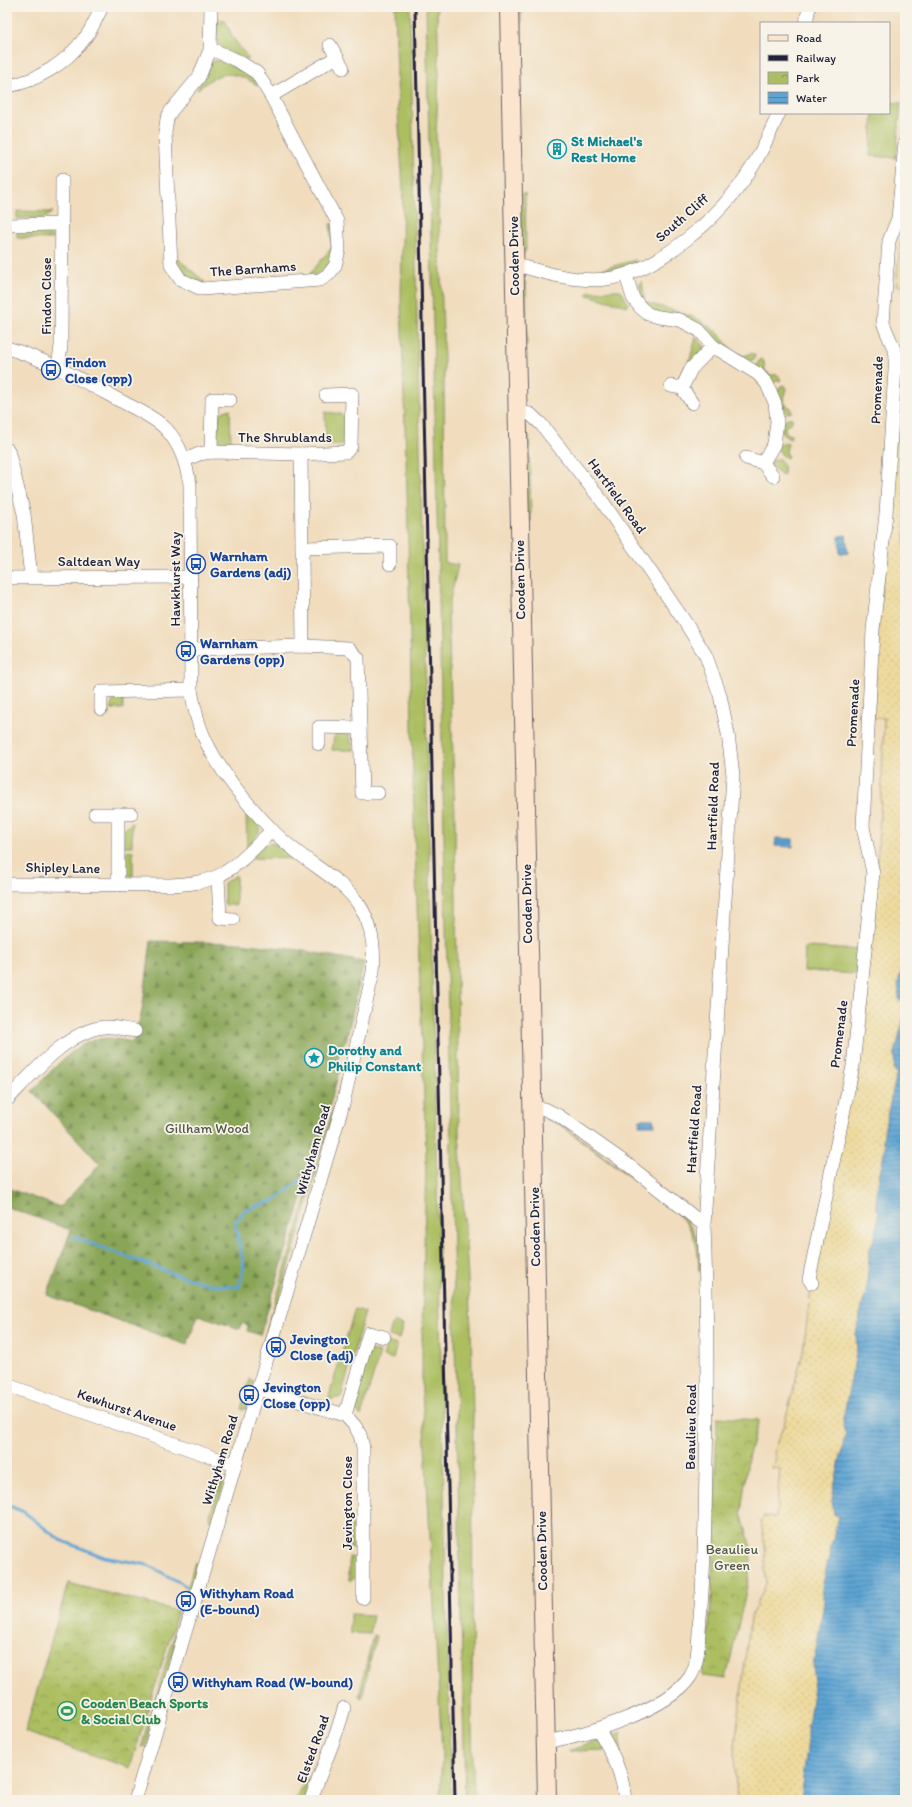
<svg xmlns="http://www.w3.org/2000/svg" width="912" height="1807" font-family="Itim,sans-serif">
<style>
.green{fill:#acbe61;stroke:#67704e}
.forest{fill:url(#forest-firs);stroke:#566449}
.sand{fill:url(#sand-dots);stroke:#887e6c}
.park{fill:url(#park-crowns);stroke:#67704e}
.water{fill:url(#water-rules);stroke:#406387}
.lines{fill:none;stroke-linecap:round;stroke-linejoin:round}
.stream{stroke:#5da4d3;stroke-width:3}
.street-casing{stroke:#6a6369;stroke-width:14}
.secondary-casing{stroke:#6a6369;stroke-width:20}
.street{stroke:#fff;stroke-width:13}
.secondary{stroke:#fbe5cf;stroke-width:18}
.rail{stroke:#22223b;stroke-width:3}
.labels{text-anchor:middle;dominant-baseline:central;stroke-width:3.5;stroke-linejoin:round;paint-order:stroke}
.culture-label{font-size:14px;font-weight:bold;fill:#0d838f;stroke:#f7f3e8;text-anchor:start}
.street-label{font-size:14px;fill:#22223b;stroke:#f7f3e8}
.transit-label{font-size:14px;font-weight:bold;fill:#164399;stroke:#f7f3e8;text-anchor:start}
.park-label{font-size:14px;fill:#525948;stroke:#f7f3e8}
.leisure-label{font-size:14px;font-weight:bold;fill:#27864d;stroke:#f7f3e8;text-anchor:start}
</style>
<defs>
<pattern id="forest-firs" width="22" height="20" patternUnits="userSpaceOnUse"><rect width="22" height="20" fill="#89a557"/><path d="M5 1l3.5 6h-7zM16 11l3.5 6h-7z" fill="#708649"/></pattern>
<pattern id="sand-dots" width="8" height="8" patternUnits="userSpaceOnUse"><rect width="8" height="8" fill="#eeda9e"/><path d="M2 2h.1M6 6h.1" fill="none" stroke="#ccbb89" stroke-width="1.8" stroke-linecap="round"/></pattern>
<pattern id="park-crowns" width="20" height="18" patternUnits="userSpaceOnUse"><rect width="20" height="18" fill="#acbe61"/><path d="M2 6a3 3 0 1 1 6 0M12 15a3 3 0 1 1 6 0" fill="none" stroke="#8c9a51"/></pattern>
<pattern id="water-rules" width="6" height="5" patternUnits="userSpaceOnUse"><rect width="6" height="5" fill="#5da4d3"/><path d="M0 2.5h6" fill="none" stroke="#4c85ac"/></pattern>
</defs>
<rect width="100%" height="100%" fill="#f7f3e8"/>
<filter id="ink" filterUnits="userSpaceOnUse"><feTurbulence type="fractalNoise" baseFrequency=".025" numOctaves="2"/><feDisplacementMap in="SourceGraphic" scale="8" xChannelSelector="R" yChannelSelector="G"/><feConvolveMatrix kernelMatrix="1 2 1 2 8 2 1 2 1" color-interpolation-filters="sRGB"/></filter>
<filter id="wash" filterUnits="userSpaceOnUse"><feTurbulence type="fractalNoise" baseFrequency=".012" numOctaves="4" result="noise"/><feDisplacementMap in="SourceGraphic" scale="16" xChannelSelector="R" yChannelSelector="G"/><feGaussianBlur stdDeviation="0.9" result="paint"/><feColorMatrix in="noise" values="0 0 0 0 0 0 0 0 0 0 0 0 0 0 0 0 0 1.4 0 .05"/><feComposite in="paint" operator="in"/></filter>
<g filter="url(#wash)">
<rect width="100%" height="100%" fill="#f1ddbe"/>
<g class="green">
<polygon points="395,7 410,7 451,1800 440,1800 442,1753 422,1391 422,1339 426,1157 414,820 407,491 401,302 403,190 398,113"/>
<polygon points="426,7 437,7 439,74 436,133 444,361 445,563 458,565 448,609 455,819 459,1131 471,1327 473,1414 472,1723 474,1800 465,1800"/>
<polygon points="517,7 521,7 522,59 518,58"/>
<path d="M216,19L225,20L233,38L249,59L246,60C218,46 217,52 216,19Z"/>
<path d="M219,60L250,74L258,86C247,78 230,70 216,77C209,80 203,85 197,90L211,62Z"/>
<polygon points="889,102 901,103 896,158 870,156 873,113 889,113"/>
<polygon points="525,193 526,251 522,255 520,195"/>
<polygon points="17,211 53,212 45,218 17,218"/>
<path d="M330,224H333C335,250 338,255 319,275H309L332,247Z"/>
<path d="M17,231C29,231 47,226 53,239L17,238Z"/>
<polygon points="177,258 205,282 201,285 190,281 175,264"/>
<polygon points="635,260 636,263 620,269 604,272 603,269"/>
<polygon points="522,279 524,279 524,283 526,283 527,345 522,346"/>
<polygon points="642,281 645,302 688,315 700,320 719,334 733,352 744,356 751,353 755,355 754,359 746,362 642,304 639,293 640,283"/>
<polygon points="616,290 621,290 628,304 627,306 587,295 588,292"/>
<polygon points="696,337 706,348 681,379 677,382 671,382 672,379 677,379 680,376 690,359"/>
<polygon points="761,359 764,361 765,371 770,375 778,375 781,380 770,383 756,368 758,362"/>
<path d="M784,385L787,390C781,397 783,404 791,408L792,412L788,413L781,409L777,393L780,387Z"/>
<path d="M230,409L231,446H222C214,436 215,421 222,412Z"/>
<polygon points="325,412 341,414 347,423 345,443 342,445 326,445"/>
<polygon points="788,418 792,418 792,422 788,424 785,428 786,433 791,435 790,439 786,437 782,433 782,422"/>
<polygon points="525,436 529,436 531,521 527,520"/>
<polygon points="784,443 788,444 786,451 788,456 787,458 782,455 778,449 779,444"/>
<path d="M779,459C783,463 785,467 784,474L781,476L779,472L771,467V461Z"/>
<path d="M123,696V709H111C111,700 115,697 123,696Z"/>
<polygon points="338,733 349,735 354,750 332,750 334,737"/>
<polygon points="251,813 259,823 260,830 247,850 246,814"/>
<polygon points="132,823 132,846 123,846 124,829"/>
<polygon points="269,843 279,845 295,859 251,858 264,845"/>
<path d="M133,851V876C120,876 123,861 123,852Z"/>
<polygon points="236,875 236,905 226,905 224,902 224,883"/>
<polygon points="805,947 860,950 857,974 804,971"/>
<polygon points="344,1072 344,1077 268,1339 264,1339"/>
<polygon points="545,1119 555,1120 564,1126 637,1181 637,1182 563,1127 555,1122"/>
<path d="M648,1189C668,1205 694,1219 699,1246C700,1254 700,1263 700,1271L699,1272C699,1224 681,1217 648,1190Z"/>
<polygon points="355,1309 365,1312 341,1397 328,1400"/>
<polygon points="393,1322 403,1325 399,1339 389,1336"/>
<polygon points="387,1342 397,1345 393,1359 383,1356"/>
<polygon points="369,1350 380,1353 361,1416 352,1407"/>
<polygon points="250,1379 254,1381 246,1409 241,1409"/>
<polygon points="220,1480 224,1482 213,1520 209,1519"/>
<polygon points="350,1526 357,1526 357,1548 349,1548"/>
<polygon points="349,1557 357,1558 357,1574 352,1580 349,1580"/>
<polygon points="195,1562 199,1565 187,1605 183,1605"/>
<polygon points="181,1613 184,1614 146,1746 141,1747"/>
<polygon points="350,1614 373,1615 370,1634 350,1633"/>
<polygon points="373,1635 376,1636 362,1698 359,1697"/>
<polygon points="621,1732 621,1752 618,1752 608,1737"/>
<polygon points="599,1740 606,1750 569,1751"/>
<polygon points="311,1775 303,1800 294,1800"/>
</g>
<path class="forest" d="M151,941L240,943L299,950L364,962L346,1041L341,1046L337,1063L340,1069L321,1137L260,1335L247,1331L248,1325L242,1323L240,1329L198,1315L187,1345L47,1295L71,1230L7,1207V1188L60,1207L100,1164L32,1091C54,1070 77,1036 111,1038C118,1039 126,1041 133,1042L142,1011Z"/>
<g class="sand">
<polygon points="905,196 905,286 896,285"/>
<polygon points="905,299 905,1800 737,1800 734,1755 750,1618 767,1582 764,1568 766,1554 761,1521 764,1516 776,1517 780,1469 772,1468 775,1458 774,1449 784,1425 803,1352 813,1274 873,926 882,782 884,718 873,718 877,636 891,497"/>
</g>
<g class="park">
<polygon points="717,1417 759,1420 748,1458 741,1513 752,1551 747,1587 726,1679 702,1676 706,1656 712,1594"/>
<polygon points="68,1583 178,1611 130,1768 25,1732"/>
</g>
<g class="water">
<polygon points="846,535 848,553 840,554 839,536"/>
<polygon points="776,838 793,839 793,847 775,846"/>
<polygon points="905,958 905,1000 899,1000 898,983"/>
<path d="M905,1012V1800H800L807,1750V1731L815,1680L813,1667L824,1603L822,1588L838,1516L834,1515L832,1500L834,1487L846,1432L844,1431L843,1419L857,1349L856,1334L862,1306L866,1292L870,1248L875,1237L879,1210H877L876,1193L886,1143L883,1142C885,1118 893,1095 897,1071H894L895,1053Z"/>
<polygon points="640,1119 653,1119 655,1125 639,1125"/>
</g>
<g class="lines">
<g class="stream">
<polyline points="73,1237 180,1276 213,1285 239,1287 244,1266 235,1223 245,1210 275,1200 306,1176"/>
<polyline points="7,1505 24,1512 60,1540 104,1557 148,1565 186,1586"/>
</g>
</g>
</g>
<g filter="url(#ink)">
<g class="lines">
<defs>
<g id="street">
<polyline points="806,23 809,7"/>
<polyline points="330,45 343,68"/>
<polyline points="210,50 216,51 238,61 257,73 271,96 337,221 339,250 335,266 329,274 320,280 201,289 180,279 171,265 165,133 167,119 171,111 199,77 210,50 211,7"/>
<path d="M7,86C36,82 66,63 84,39C92,30 96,18 102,7"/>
<polyline points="271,96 337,57"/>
<polyline points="7,225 62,224"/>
<path d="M514,264C543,272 575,283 606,279C658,272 721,216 749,172C761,154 770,133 779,113"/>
<polyline points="626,275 633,298 640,307 648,314 659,317 680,320 699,330 713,346 758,374 767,384 775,403 777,422 774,444 763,463"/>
<path d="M7,348C45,359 80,379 115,398C130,406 155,417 166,429C181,445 186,464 190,484L191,690C194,706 197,722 204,737C219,771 246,803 272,830C321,881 380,884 373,972L343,1104L135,1800"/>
<polyline points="58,367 61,346 62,180"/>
<polyline points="671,386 682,388 692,403"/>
<polyline points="682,388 691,369 713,346"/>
<path d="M516,412L530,414L541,424L602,501L685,622L706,656L720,695L728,734L733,775L704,1225C707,1305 708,1385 706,1466C705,1516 705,1567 700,1617C698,1635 700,1662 690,1677C667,1711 584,1735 546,1742"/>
<polyline points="8,450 24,514 31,577"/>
<polyline points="211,452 212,399 230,400"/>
<polyline points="301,454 303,646"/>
<polyline points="746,458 763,463 773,476"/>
<polyline points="185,460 199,454 211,452 301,454 346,452 351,446 352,394 326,395"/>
<polyline points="303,548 390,546 390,564"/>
<polyline points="7,578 191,577"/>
<polyline points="192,649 303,646 349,648 358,658 362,793 378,793"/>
<polyline points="101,709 101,692 191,690"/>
<polyline points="319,744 319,727 360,728"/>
<polyline points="95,814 131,814"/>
<polyline points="118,814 118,885"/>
<polyline points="218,877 220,918 233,919"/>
<path d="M7,884L170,885C186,884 203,883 218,876C239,866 256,846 272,830"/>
<path d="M7,1100C32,1074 67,1031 104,1027C114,1026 126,1030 135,1031"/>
<polyline points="532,1108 545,1109 559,1116 627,1164 704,1225"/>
<polyline points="812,1283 809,1279 853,1066 873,873 863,827 873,630 886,514 896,354 883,323 889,241 898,218 905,143"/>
<polyline points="7,1385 235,1465"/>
<polyline points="258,1389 345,1415 355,1426 360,1435 363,1447 363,1598"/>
<polyline points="345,1415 369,1333 384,1337"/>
<path d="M598,1729C612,1752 623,1773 625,1800"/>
<path d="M311,1800C321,1769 336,1740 344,1708"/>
</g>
<polyline id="secondary" points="509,7 547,1800"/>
</defs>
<use href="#street" class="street-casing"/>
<use href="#secondary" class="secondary-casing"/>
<use href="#street" class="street"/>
<use href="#secondary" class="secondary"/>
<polyline class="rail" points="415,7 455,1800"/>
</g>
</g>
<defs>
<symbol id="building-ring" viewBox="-11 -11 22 22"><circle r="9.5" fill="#f7f3e8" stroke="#0f9aa8" stroke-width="1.5"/><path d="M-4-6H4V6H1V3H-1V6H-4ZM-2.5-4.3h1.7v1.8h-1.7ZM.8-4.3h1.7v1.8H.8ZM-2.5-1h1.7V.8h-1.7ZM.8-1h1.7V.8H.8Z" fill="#0f9aa8"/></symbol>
<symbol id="bus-ring" viewBox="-11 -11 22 22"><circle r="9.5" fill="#f7f3e8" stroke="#1a4fb4" stroke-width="1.5"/><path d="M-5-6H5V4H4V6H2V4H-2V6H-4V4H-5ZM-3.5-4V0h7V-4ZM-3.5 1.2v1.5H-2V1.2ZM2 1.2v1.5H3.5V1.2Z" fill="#1a4fb4"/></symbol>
<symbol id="sight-ring" viewBox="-11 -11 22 22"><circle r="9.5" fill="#f7f3e8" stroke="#0f9aa8" stroke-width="1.5"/><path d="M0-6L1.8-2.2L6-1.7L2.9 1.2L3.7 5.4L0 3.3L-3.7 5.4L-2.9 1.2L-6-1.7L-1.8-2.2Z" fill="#0f9aa8"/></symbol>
<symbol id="stadium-ring" viewBox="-11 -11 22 22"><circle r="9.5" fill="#f7f3e8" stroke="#2e9e5b" stroke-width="1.5"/><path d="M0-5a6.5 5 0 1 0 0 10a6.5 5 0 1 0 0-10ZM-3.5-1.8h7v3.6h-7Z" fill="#2e9e5b"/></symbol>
</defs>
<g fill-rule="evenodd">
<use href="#building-ring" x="546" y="138" width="22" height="22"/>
<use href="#bus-ring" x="40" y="359" width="22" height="22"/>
<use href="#bus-ring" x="185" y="553" width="22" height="22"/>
<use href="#bus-ring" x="175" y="640" width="22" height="22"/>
<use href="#sight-ring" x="303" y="1047" width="22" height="22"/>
<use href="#bus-ring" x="265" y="1336" width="22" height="22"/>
<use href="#bus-ring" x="238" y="1384" width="22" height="22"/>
<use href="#bus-ring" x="175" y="1590" width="22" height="22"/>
<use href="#bus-ring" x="167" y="1671" width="22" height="22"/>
<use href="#stadium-ring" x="56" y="1700" width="22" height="22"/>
</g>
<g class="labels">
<g class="culture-label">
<text x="571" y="141">St Michael's<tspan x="571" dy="16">Rest Home</tspan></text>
<text x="328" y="1050">Dorothy and<tspan x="328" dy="16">Philip Constant</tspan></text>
</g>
<g class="street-label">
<text transform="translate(682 218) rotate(-41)">South Cliff</text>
<text transform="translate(514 256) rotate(-91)">Cooden Drive</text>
<text transform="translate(253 269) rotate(-4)">The Barnhams</text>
<text transform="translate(46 296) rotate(-90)">Findon Close</text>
<text transform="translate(877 390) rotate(-88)">Promenade</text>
<text x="285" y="437">The Shrublands</text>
<text transform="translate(617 496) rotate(54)">Hartfield Road</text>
<text x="99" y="561">Saltdean Way</text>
<text transform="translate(175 579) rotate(-90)">Hawkhurst Way</text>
<text transform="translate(520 580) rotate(-91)">Cooden Drive</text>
<text transform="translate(853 713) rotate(-87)">Promenade</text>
<text transform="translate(713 806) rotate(-88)">Hartfield Road</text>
<text transform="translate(63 868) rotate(1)">Shipley Lane</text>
<text transform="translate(527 904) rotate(-91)">Cooden Drive</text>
<text transform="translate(839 1034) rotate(-83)">Promenade</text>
<text transform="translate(694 1129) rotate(-86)">Hartfield Road</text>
<text transform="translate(313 1150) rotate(-74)">Withyham Road</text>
<text transform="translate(535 1227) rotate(-91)">Cooden Drive</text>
<text transform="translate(127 1410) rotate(19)">Kewhurst Avenue</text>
<text transform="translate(691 1427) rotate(-89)">Beaulieu Road</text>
<text transform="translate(220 1460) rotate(-73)">Withyham Road</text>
<text transform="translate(347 1503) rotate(-90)">Jevington Close</text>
<text transform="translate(542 1551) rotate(-91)">Cooden Drive</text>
<text transform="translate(313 1749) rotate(-70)">Elsted Road</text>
</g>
<g class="transit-label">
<text x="65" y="362">Findon<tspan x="65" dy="16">Close (opp)</tspan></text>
<text x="210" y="556">Warnham<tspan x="210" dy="16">Gardens (adj)</tspan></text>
<text x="200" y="643">Warnham<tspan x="200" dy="16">Gardens (opp)</tspan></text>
<text x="290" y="1339">Jevington<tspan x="290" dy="16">Close (adj)</tspan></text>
<text x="263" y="1387">Jevington<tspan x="263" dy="16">Close (opp)</tspan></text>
<text x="200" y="1593">Withyham Road<tspan x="200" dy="16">(E-bound)</tspan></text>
<text x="192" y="1682">Withyham Road (W-bound)</text>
</g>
<g class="park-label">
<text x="207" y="1128">Gillham Wood</text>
<text x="732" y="1549">Beaulieu<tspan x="732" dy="16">Green</tspan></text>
</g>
<g class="leisure-label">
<text x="81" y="1703">Cooden Beach Sports<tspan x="81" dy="16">&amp; Social Club</tspan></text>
</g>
</g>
<rect width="912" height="1807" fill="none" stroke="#f7f3e8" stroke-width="24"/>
<rect x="760" y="22" width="130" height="92" fill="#f7f3e8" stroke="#a29fa3"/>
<rect x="768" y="35" width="20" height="6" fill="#fbe5cf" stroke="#a29fa3"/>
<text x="796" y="42" font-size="12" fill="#22223b">Road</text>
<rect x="768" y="55" width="20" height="6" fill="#22223b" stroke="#a29fa3"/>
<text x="796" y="62" font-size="12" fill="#22223b">Railway</text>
<rect x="768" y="72" width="20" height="12" fill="url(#park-crowns)" stroke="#a29fa3"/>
<text x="796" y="82" font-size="12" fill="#22223b">Park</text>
<rect x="768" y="92" width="20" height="12" fill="url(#water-rules)" stroke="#a29fa3"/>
<text x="796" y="102" font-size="12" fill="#22223b">Water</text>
</svg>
